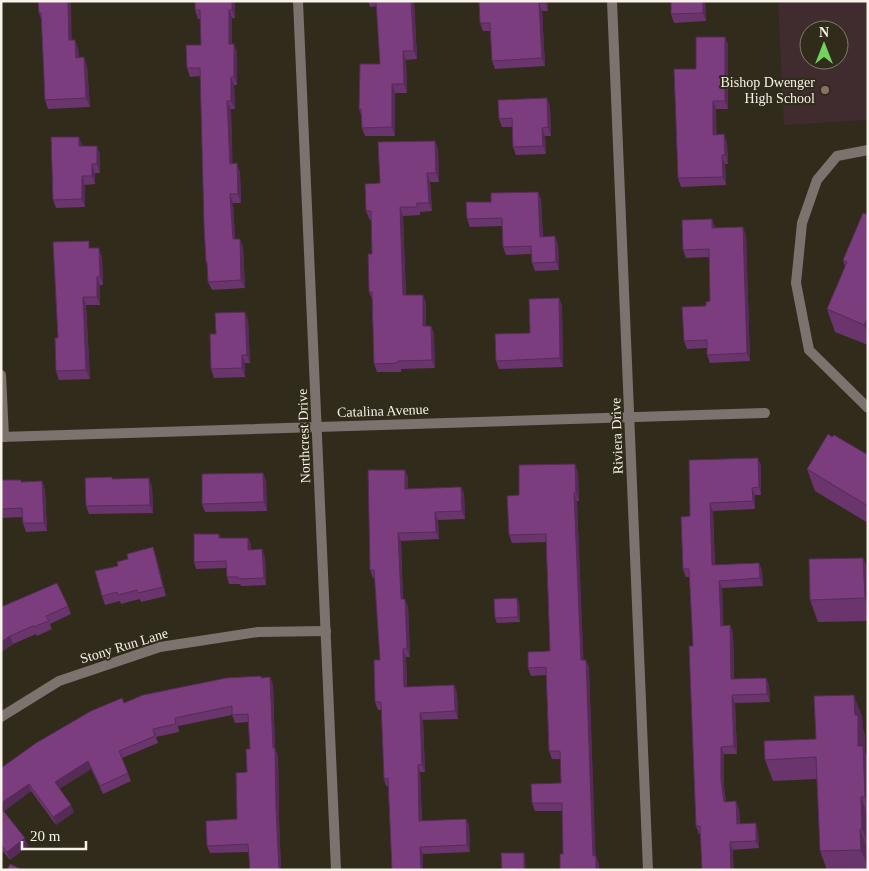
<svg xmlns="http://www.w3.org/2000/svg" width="869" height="871" font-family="'Times New Roman',serif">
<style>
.education{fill:#402c2f;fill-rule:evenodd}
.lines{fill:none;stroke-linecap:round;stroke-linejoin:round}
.street{stroke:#7c726e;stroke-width:10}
.wall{fill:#6a346c}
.shaded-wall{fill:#562b58}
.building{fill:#7b3d7e;stroke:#562b58}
.education-dot{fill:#8d6e63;stroke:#302b1a;stroke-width:2}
.labels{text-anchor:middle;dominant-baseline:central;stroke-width:4;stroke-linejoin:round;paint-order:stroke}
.poi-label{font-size:14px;fill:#f7f3e9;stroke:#302b1a;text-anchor:end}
.street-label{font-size:14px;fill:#f7f3e9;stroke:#302b1a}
</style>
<rect width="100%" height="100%" fill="#302b1a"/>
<path class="education" d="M778,1H868V120L784,125ZM809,30H839V60H809Z"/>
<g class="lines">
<g class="street">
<polyline points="298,1 336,870"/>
<polyline points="612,1 648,870"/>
<polyline points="868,150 837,156 817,180 802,223 796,283 809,350 868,408"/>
<polyline points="1,375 4,437"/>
<polyline points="1,437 765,413"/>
<polyline points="1,717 59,681 160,647 258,632 326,631"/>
</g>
</g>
<g class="wall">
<polygon points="38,1 78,48 79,58 87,66 90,107 48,109 45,100 42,22 39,13"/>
<polygon points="195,1 235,1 235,18 232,18 232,44 237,52 237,85 234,85 235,109 231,109 232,164 240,172 241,203 233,203 235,239 243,247 245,288 212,290 208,282 208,268 206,262 200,76 190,77 187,68 201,45 201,19 198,19 195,10"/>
<polygon points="368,1 414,1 417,59 406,60 407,93 395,93 395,136 365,136 362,128 361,115 359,109 380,64 377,6 370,7"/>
<polygon points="479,1 548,1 548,11 542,11 545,66 495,69 492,61 490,31 483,31 480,23"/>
<polygon points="671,1 705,1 706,21 674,23 671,14"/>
<polygon points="725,37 728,45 728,109 716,109 716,135 727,143 728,164 725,164 726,185 681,187 678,178 696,69"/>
<polygon points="550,107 551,136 545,136 546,154 516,155 513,147 512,127 502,127 499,119"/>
<polygon points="435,141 438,149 439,182 430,182 432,211 420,212 420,215 403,216 406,295 423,295 426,303 426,326 431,326 434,334 435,368 401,369 401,372 377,372 374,364 372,299 369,292 372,254 371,220 370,220 366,211 380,183"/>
<polygon points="82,146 100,154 100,173 95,173 95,184 85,185 85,207 56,208 53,200"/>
<polygon points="538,192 541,200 543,236 558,244 559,270 535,271 532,263 531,254 506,255 503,247 502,226 470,227 467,219 491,202"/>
<polygon points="868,215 868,345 835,332 827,309 845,267 843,260"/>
<polygon points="715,228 746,235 750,361 710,363 707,355 707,348 687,349 684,341 706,306 710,301 709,257 686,258 683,250"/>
<polygon points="91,248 102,257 103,285 100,285 100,305 86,305 90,379 59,380 56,371 58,338"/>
<polygon points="559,298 562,306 563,367 499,369 496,361 530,333"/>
<polygon points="248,320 250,363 245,363 245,377 214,378 211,369 216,334"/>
<polygon points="832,437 868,455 868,523 815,491 807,469"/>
<polygon points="761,465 761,495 755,495 755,509 713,511 715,565 759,563 762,571 763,586 722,588 723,626 733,633 734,679 766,678 769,686 770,702 735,703 737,754 724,754 724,787 726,802 739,809 740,824 758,831 759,848 733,850 701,834 699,834 696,826 693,646 690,577 686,577 683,569 690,516"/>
<polygon points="578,472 579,501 577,501 583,660 586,660 589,668 595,856 599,864 599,870 560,870 563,854 562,811 535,811 532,803 561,783 560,759 552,759 549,751 546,675 531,676 528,668 550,651 546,542 512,543 509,535 519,495"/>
<polygon points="263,473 266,481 267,511 205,512 202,504"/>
<polygon points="408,477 408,489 461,487 464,494 465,519 438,520 439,539 401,541 403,599 408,607 410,657 406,657 407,687 454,685 457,693 458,719 423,720 425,772 420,772 422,821 466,819 469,826 470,852 423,854 423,870 392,870 388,786 386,786 384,779 381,710 378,710 375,702 380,660 375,578 373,578 370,570"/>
<polygon points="113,479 152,487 153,513 89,514 86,506"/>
<polygon points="1,480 22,482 42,481 45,490 47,531 26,532 23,523 22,517 1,518"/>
<polygon points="219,534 220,538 248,538 251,545 251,550 265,557 266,585 241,586 240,584 229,584 227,577 226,568 196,569 194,562"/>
<polygon points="156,556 166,596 141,602 140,599 121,604 120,601 105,605 102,596"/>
<polygon points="863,558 868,569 868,621 818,622 810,600"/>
<polygon points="519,602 520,622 497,623 495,618"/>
<polygon points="68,606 71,614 50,624 52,629 37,636 36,634 13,644 1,652 1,607"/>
<polygon points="261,676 262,678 270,677 273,685 275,749 278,756 279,817 281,870 250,870 249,852 210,853 207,846 237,819 247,772 250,749 248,722 235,723 232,715 178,726 179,732 156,737 158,743 122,758 131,781 103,794 91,769 59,789 74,812 56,825 31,791 4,811 28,846 10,860 1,849 1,768 124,703"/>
<polygon points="862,716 863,729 865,736 865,753 868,759 868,870 827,870 820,851 817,779 773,781 765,760 816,739"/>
</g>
<g class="shaded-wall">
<polygon points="68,1 71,1 72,49 69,40"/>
<polygon points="232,1 235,1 235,18 232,10"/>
<polygon points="411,1 414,1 417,59 414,51"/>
<polygon points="545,1 548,1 548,11 545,3"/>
<polygon points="703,1 705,1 706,21 703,13"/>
<polygon points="539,3 542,11 545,66 542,58"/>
<polygon points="229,10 232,18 232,52 229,44"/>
<polygon points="725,37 728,45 728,109 725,101"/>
<polygon points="75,40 78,48 79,66 76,58"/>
<polygon points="234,44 237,52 237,85 234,77"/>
<polygon points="403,51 406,60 407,93 404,84"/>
<polygon points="84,57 87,66 90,107 86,98"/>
<polygon points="231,77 234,85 235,109 231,101"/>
<polygon points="392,84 395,93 395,136 392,127"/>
<polygon points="547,98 550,107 551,136 548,127"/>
<polygon points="227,101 231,109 233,172 230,164"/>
<polygon points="713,101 716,109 717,143 713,135"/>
<polygon points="542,128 545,136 546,154 543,146"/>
<polygon points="724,134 727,143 728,164 725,155"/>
<polygon points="79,137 82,145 82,154 79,146"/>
<polygon points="435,141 438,149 439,182 436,173"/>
<polygon points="97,146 100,154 100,173 97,164"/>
<polygon points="722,155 725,164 726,185 723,177"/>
<polygon points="237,163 240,172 241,203 238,194"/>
<polygon points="92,164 95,173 95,184 92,176"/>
<polygon points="427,173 430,182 432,211 429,203"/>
<polygon points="82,176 85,185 85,207 82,199"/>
<polygon points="538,192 541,200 543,245 540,237"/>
<polygon points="230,194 233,203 236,248 233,239"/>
<polygon points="400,207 403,216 406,303 403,295"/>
<polygon points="712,219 715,227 715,236 712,228"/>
<polygon points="743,227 746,235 750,361 747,353"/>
<polygon points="555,236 558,244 559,270 556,262"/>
<polygon points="240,239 243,247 245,288 241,280"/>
<polygon points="99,248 102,257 103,285 100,276"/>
<polygon points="97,277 100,285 100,305 97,297"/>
<polygon points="423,295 426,303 426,335 423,326"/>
<polygon points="83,297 86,305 90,379 86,370"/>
<polygon points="559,298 562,306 563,367 560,358"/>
<polygon points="245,312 248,320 250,363 247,355"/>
<polygon points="868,317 868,335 864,325"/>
<polygon points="431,326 434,334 435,368 432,360"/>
<polygon points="242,355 245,363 245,377 242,368"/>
<polygon points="758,458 761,465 761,495 759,487"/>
<polygon points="575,464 578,472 579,501 576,493"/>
<polygon points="405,470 408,477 408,497 405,489"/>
<polygon points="263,473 266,481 267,511 264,502"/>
<polygon points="149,478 152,487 153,513 150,505"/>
<polygon points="42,481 45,490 47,531 44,523"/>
<polygon points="461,487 464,494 465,519 462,511"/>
<polygon points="752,488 755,495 755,509 753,501"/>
<polygon points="574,493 577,501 584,669 581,660"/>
<polygon points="710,503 713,511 715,573 712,565"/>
<polygon points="435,512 438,520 439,539 436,532"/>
<polygon points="398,533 401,541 403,607 401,599"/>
<polygon points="248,538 251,545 251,557 248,550"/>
<polygon points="153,547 156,556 166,596 163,587"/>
<polygon points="262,549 265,557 266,585 264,578"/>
<polygon points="863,558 868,569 868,607 865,598"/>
<polygon points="759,563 762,571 763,586 760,578"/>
<polygon points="719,581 722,588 724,633 721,626"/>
<polygon points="517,598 519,602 520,622 518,617"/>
<polygon points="405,599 408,607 410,657 407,649"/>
<polygon points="730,625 733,633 734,686 731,679"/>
<polygon points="10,636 13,644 1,652 1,642"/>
<polygon points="403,649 406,657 407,695 404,687"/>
<polygon points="586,660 589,668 596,864 593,856"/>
<polygon points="270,677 273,685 275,749 278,756 279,817 281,870 279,870"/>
<polygon points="766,678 769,686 770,702 767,694"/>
<polygon points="454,685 457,693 458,719 455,711"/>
<polygon points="732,695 735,703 737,754 734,746"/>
<polygon points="854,695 862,716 863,729 865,736 865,753 868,759 868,805 865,797 858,746"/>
<polygon points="420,713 423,720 425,772 422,764"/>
<polygon points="721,747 724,754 724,787 727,809 724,802 721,780"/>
<polygon points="88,761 91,769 57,790 55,782"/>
<polygon points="418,765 420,772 422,828 419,821"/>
<polygon points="29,784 31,791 2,813 1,803"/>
<polygon points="861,797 868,816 868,844 862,829"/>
<polygon points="736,801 739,809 740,832 737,824"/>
<polygon points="71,805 74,812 56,825 53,817"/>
<polygon points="466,819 469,826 470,852 467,845"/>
<polygon points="756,823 758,831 759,848 756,841"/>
<polygon points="860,829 868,850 868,868 861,850"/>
<polygon points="25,838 28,846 10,860 7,852"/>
<polygon points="730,842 733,850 734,870 731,870"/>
<polygon points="420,847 423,854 423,870 421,870"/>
<polygon points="524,853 525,857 526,870 524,870"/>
<polygon points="596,856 599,864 599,870 596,870"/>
</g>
<g class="building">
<polygon points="38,1 68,1 69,40 75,40 76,58 84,57 86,98 45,100 41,13 39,13"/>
<polygon points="195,1 232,1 232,10 229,10 229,44 234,44 234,77 231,77 231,101 227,101 230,164 237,163 238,194 230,194 233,239 240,239 241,280 208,282 207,262 206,262 204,226 200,68 187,68 186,45 201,45 200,10 195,10"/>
<polygon points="376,1 411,1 414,51 403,51 404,84 392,84 392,127 362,128 361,109 359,109 360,64 380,64"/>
<polygon points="479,1 545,1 545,3 539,3 542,58 492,61 490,23 480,23"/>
<polygon points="671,1 703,1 703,13 671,14"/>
<polygon points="696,37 725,37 725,101 713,101 713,135 724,134 725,155 722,155 723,177 678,178 674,69 696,69"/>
<polygon points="547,98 548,127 542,128 543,146 513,147 512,118 499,119 498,100"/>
<polygon points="51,137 79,137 79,146 97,146 97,164 92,164 92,176 82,176 82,199 53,200"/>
<polygon points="435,141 436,173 427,173 429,203 417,203 417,207 400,207 403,295 423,295 423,326 431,326 432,360 398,361 398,363 374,364 372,292 369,292 368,254 372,254 371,211 366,211 365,184 380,183 378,142"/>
<polygon points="538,192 540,237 555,236 556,262 532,263 531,246 503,247 502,218 467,219 466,202 491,202 491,193"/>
<polygon points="863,213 868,215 868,317 864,325 827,309 847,262 843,260"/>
<polygon points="712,219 712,228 743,227 747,353 707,355 707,340 684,341 682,307 706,306 706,302 710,301 709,249 683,250 682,220"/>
<polygon points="89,241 89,248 99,248 100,276 97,277 97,297 83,297 86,370 56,371 55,338 58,338 53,242"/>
<polygon points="559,298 560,358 496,361 495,334 530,333 529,299"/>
<polygon points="245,312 247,355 242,355 242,368 211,369 210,334 216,334 215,313"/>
<polygon points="828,434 832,437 834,435 868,455 868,506 807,469"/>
<polygon points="758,458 759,487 752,488 753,501 710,503 712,565 759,563 760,578 719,581 721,626 730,625 731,679 766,678 767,694 732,695 734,746 721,747 721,780 724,802 736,801 737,824 756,823 756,841 730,842 731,870 702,870 700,826 696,826 689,646 693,646 689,569 683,569 681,517 690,516 689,460"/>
<polygon points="575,464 576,493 574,493 581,660 586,660 593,856 596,856 596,870 560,870 560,854 563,854 562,803 532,803 531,784 561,783 560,751 549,751 546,667 528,668 528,652 550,651 546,534 509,535 507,496 519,495 519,465"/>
<polygon points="368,470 405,470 405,489 461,487 462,511 435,512 436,532 398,533 401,599 405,599 407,649 403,649 404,687 454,685 455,711 420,713 422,764 418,765 419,821 466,819 467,845 420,847 421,870 392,870 388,778 384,779 381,702 375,702 374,660 380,660 374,570 370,570"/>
<polygon points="263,473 264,502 202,504 202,474"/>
<polygon points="112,477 112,479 149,478 150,505 86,506 85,478"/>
<polygon points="1,480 21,480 21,482 42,481 44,523 23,523 22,508 1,509"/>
<polygon points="194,534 219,534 219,538 248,538 248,550 262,549 264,578 238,579 238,577 227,577 226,561 194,562"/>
<polygon points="153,547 163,587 138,593 137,590 118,595 117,592 102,596 95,571 118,566 117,562 128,559 127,554"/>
<polygon points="863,558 865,598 810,600 809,559"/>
<polygon points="57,583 68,606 46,616 49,621 33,627 33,626 10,636 1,642 1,607"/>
<polygon points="517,598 518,617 495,618 494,599"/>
<polygon points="261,676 261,678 270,677 273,748 275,748 276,809 279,870 250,870 248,844 207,846 206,821 237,819 236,773 247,772 246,749 250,749 248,714 232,715 232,706 175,718 176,724 153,729 155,736 119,751 128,773 100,786 88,761 55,782 71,805 53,817 29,784 1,803 1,768 36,743 91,711 122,698 124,703 143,695 226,678"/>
<polygon points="854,695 855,715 858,715 858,746 863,746 865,797 861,797 862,829 860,829 861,850 820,851 816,757 765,760 764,741 816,739 814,696"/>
<polygon points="1,808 25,838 7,852 1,845"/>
<polygon points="501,853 524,853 524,870 502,870"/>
<polygon points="10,864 23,870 7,870"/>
</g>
<circle class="education-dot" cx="825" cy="90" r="5"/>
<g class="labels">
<g class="poi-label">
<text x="815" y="82">Bishop Dwenger<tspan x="815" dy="16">High School</tspan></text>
</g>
<g class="street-label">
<text transform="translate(383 411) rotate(-2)">Catalina Avenue</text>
<text transform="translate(304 436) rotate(-92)">Northcrest Drive</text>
<text transform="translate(617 436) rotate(-92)">Riviera Drive</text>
<text transform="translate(124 646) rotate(-17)">Stony Run Lane</text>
</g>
</g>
<rect width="869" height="871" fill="none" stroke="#f7f3e9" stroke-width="5"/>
<g transform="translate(824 45)"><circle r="24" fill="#302b1a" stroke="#807b6d"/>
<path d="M0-4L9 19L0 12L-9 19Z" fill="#71d25e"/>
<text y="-8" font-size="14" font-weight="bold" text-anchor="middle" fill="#f7f3e9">N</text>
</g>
<path d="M22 841v8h64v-8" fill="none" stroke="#f7f3e9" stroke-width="2.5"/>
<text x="30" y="841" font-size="15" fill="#f7f3e9" stroke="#302b1a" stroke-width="4" paint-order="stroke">20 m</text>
</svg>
